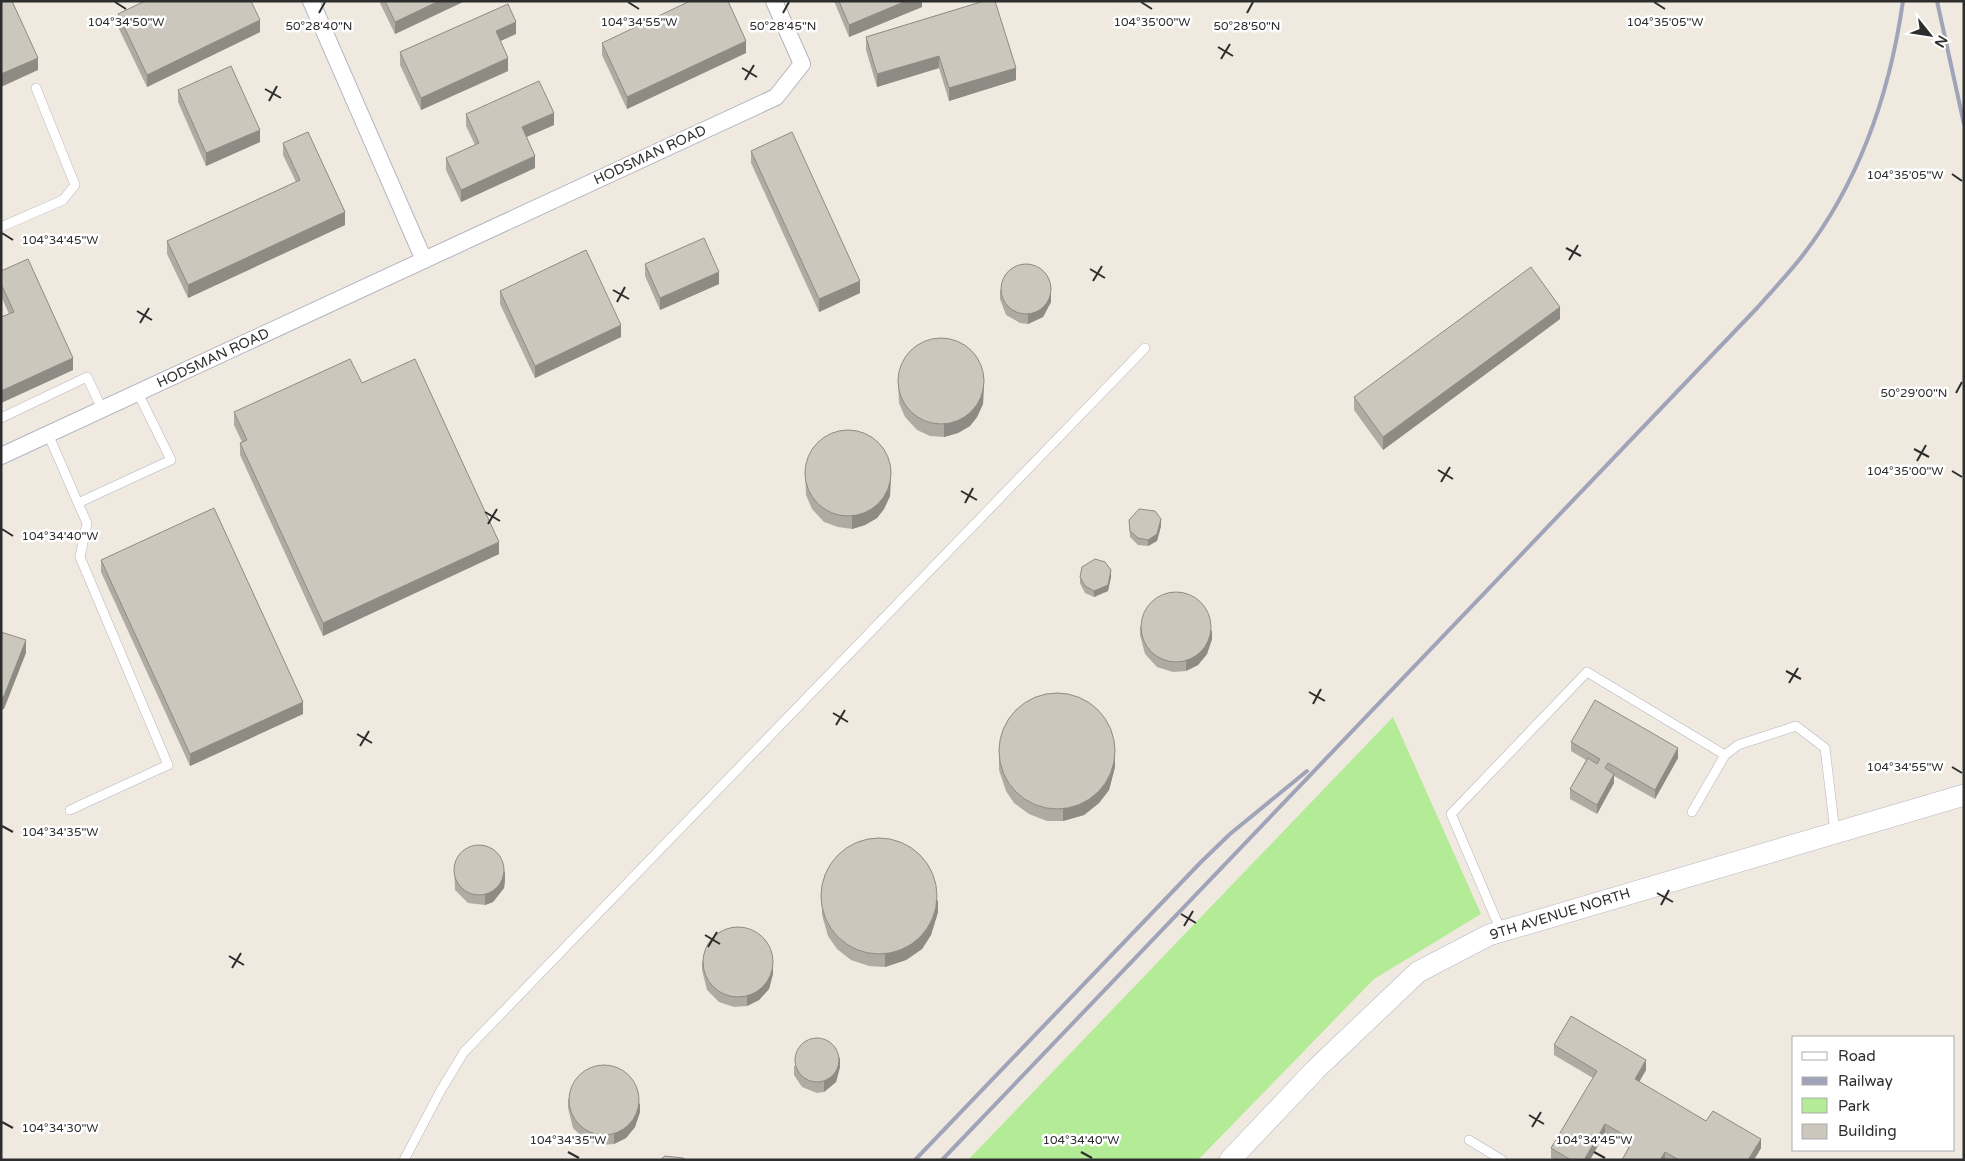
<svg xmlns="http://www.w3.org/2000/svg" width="1965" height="1161" font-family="'Varela Round',sans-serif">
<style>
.green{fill:#b3eb96}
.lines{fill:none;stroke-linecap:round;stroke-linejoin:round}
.service-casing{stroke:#b3b5c2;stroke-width:10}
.minor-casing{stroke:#b3b5c2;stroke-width:18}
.tertiary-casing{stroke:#b3b5c2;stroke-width:22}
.service{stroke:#fff;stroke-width:9}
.minor{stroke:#fff;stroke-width:16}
.tertiary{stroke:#fff;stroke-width:21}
.rail{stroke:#a0a4b9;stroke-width:4}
.wall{fill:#afaba3}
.shaded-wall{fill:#8e8b84}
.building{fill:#cbc7bd;stroke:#8e8b84}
.ticks{fill:none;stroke:#2d2d2d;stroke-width:2}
.labels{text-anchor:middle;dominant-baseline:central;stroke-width:5;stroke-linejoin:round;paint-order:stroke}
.street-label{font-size:14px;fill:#2d2d2d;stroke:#fff}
.ticks-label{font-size:12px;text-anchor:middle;fill:#2d2d2d;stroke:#fff;stroke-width:5;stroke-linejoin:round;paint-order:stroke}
</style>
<rect width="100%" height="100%" fill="#f0e9df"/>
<polygon class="green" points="1393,717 1481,914 1374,979 1198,1160 968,1160"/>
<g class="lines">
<defs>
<g id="service">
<polyline points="1,227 63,200 75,185 36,88"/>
<polyline points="1,418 87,377 102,409"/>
<polyline points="48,434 78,503 171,460 138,393"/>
<polyline points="70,810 168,765 80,557 87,523 78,503"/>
<polyline points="1692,812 1725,755 1738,745 1796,726 1825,748 1835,832"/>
<polyline points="1501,931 1451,814 1587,672 1725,755"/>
<polyline points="1469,1140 1502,1160"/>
<polyline points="404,1160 441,1090 464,1052 1145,348"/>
</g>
<g id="minor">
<polyline points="311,1 424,260"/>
<polyline points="1,456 776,97 802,64 774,1"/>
</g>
<polyline id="tertiary" points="1230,1160 1316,1069 1418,972 1489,935 1964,795"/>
</defs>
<use href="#service" class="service-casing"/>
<use href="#minor" class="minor-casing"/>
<use href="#tertiary" class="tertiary-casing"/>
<use href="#service" class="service"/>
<use href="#minor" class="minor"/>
<use href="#tertiary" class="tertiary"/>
<g class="rail">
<polyline points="1937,1 1964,124"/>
<polyline points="915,1160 1201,862 1230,834 1307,771"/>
<path d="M942,1160L1758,307C1773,290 1789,273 1803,255C1860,181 1890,92 1903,1"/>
</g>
</g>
<g class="wall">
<polygon points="379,1 465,1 395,34"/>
<polygon points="834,1 922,1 922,7 849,37"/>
<polygon points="984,1 1016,80 949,101 939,68 877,87 866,50 866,37"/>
<polygon points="118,14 260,32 147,87 118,27"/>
<polygon points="516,34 500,41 508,71 421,110 400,65 400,52"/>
<polygon points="602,43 746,53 627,109 602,55"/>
<polygon points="178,90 260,142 206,166 178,102"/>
<polygon points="466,114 554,125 526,137 535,168 461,202 446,170 446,158 475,145 466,126"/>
<polygon points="283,143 345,225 188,298 167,254 167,241 296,182 283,155"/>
<polygon points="751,151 860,293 819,312 751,163"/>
<polygon points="645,264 719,284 660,310 645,276"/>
<polygon points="1,271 73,370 1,403 1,317 9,314 1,296"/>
<polygon points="1000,290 1051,302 1043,317 1028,324 1020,323 1006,315 1000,299"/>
<polygon points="500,291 621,337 535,378 500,304"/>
<polygon points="1560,319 1383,450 1354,410 1354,397"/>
<polygon points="898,378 984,388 983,404 977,417 970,426 958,433 944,437 930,436 917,430 905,417 899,403"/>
<polygon points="362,383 499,554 323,636 240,455 240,443 242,442 234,425 234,412"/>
<polygon points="805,469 891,479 890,496 884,509 877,518 865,525 852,529 838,527 824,522 812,509 806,495"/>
<polygon points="1129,520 1161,526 1157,541 1148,546 1138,545 1130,537"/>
<polygon points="101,560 303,714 190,766 101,572"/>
<polygon points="1080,577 1111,577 1108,591 1094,597 1085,593 1080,583"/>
<polygon points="1140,626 1212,639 1207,654 1198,665 1186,671 1173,672 1157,667 1145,654 1140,635"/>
<polygon points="1571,742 1678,758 1655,799 1614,776 1614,783 1597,814 1570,799 1570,789 1586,760 1571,751"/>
<polygon points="999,757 1115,767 1109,790 1099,803 1084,815 1063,821 1047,821 1029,814 1014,803 1006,791 999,770"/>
<polygon points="454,864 505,880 504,888 493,902 485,905 468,903 455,890"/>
<polygon points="822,903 938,912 931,935 922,949 906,960 885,967 869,966 851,960 837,949 828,936 822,915"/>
<polygon points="702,961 773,974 769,989 759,1000 747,1006 734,1007 719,1002 707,990 702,970"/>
<polygon points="1554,1045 1646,1070 1639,1082 1706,1121 1761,1148 1754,1160 1622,1160 1629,1147 1605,1133 1590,1160 1555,1160 1551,1158 1551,1148 1593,1078 1554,1055"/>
<polygon points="794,1066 840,1067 836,1082 824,1092 817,1093 802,1087 794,1075"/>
<polygon points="568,1099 640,1112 635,1127 626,1138 614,1144 601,1145 585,1140 573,1128 568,1108"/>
</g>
<g class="shaded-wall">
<polygon points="439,1 465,1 395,34 395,22"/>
<polygon points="906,1 922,1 922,7 849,37 849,25"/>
<polygon points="260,20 260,32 147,87 147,75"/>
<polygon points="516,22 516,34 496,43 496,31"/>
<polygon points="746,41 746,53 627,109 627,97"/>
<polygon points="939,56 939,68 877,87 877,74"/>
<polygon points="38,58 38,70 1,87 1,74"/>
<polygon points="508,58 508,71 421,110 421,98"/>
<polygon points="1016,68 1016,80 949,101 949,88"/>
<polygon points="554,113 554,125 522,139 522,127"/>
<polygon points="260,130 260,142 206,166 206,153"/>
<polygon points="535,156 535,168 461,202 461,190"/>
<polygon points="345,212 345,225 188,298 188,285"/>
<polygon points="719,272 719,284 660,310 660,298"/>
<polygon points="860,281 860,293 819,312 819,299"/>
<polygon points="1051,293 1051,302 1043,317 1028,324 1028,314"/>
<polygon points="1560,307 1560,319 1383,450 1383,437"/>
<polygon points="621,325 621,337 535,378 535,366"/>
<polygon points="73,358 73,370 1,403 1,391"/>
<polygon points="984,375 983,404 977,417 970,426 958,433 944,437 944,424"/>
<polygon points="891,467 890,496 884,509 877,518 865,525 852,529 852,516"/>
<polygon points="1161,519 1161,526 1157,541 1148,546 1148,540"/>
<polygon points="499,542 499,554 323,636 323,623"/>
<polygon points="1111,570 1111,577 1108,591 1094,597 1094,591"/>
<polygon points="1212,630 1212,639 1207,654 1198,665 1186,671 1186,661"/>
<polygon points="26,640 26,653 4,709 1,710 1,698"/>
<polygon points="303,702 303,714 190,766 190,754"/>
<polygon points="1678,748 1678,758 1655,799 1655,790"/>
<polygon points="1115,754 1115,767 1109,790 1099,803 1084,815 1063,821 1063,809"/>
<polygon points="1614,774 1614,783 1597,814 1597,805"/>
<polygon points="505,871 505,880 504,888 493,902 485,905 485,895"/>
<polygon points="938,900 938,912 931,935 922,949 906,960 885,967 885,954"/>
<polygon points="773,965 773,974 769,989 759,1000 747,1006 747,996"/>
<polygon points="840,1057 840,1067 836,1082 824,1092 824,1082"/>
<polygon points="1646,1060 1646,1070 1635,1089 1635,1079"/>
<polygon points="640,1103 640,1112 635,1127 626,1138 614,1144 614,1135"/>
<polygon points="1605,1124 1605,1133 1590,1160 1584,1160"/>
<polygon points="1761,1139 1761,1148 1754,1160 1748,1160"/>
<polygon points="1665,1152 1665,1160 1660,1160"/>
</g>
<g class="building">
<polygon points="1,1 12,1 38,58 1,74"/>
<polygon points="145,1 251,1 260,20 147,75 118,14"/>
<polygon points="385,1 439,1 395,22"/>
<polygon points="690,1 728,1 746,41 627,97 602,43"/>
<polygon points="839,1 906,1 849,25"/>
<polygon points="984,1 995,1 1016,68 949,88 939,56 877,74 866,37"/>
<polygon points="508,4 516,22 496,31 508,58 421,98 400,52"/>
<polygon points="231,66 260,130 206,153 178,90"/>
<polygon points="539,81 554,113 522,127 535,156 461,190 446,158 479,143 466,114"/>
<polygon points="308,132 345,212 188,285 167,241 300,180 283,143"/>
<polygon points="792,132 860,281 819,299 751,151"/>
<polygon points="704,238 719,272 660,298 645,264"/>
<polygon points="586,250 621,325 535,366 500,291"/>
<polygon points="28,259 73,358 1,391 1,317 14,312 1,284 1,271"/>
<circle cx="1026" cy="289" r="25"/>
<polygon points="1531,267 1560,307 1383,437 1354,397"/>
<circle cx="941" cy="381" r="43"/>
<polygon points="350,359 362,383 415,359 499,542 323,623 240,443 247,440 234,412"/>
<circle cx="848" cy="473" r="43"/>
<polygon points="214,508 303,702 190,754 101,560"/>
<polygon points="1139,509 1155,511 1161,519 1157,534 1148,540 1138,538 1130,531 1129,520"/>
<polygon points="1095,559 1105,562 1111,570 1108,585 1094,591 1085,586 1080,577 1082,567"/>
<circle cx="1176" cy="627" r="35"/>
<polygon points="1,632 26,640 4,696 1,698"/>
<circle cx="1057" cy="751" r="58"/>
<polygon points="1595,700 1678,748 1655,790 1608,763 1605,768 1614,774 1597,805 1570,789 1588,758 1597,764 1600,759 1571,742"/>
<circle cx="879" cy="896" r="58"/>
<circle cx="479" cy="870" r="25"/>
<circle cx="738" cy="962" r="35"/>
<polygon points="1571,1016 1646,1060 1635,1079 1706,1121 1713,1111 1761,1139 1748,1160 1679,1160 1665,1152 1660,1160 1622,1160 1633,1140 1605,1124 1584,1160 1571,1160 1551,1148 1597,1071 1554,1045"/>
<circle cx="817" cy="1060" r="22"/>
<circle cx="604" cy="1100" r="35"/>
<polygon points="665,1156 683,1158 686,1160 660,1160"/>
</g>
<path class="ticks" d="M115,2L126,9M628,2L639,9M1141,2L1152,9M1654,2L1665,9M319,13L325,2M783,13L789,2M1247,13L1253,2M1218,47L1233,56M1221,59L1230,44M742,68L757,77M745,80L754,65M265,89L281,98M269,101L277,86M1952,174L1962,181M2,233L13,240M1566,248L1581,256M1569,260L1578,245M1090,269L1105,278M1093,281L1102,266M613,290L629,299M617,302L625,287M137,311L152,320M140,323L149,308M1956,393L1962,382M1914,449L1929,457M1917,461L1926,445M1438,470L1453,479M1952,471L1962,477M1441,482L1450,467M961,491L977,500M965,503L973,488M485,512L500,521M488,524L497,509M2,529L13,536M1786,671L1801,679M1789,683L1798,668M1309,692L1325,701M1313,704L1321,689M833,713L848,722M836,725L845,710M357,734L372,743M360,746L369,731M1952,767L1962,773M2,826L13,832M1657,893L1673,902M1661,905L1669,890M1181,914L1196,923M1184,926L1193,911M705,935L720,944M708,947L717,932M229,956L244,965M232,968L241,953M1529,1115L1544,1124M2,1122L13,1128M1532,1127L1541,1112M568,1152L579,1158M1081,1152L1092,1158M1594,1152L1605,1158"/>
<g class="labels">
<g class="street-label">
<text transform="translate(650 155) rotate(-25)">HODSMAN ROAD</text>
<text transform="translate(213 358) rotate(-25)">HODSMAN ROAD</text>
<text transform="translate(1560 914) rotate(-17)">9TH AVENUE NORTH</text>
</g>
</g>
<g class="ticks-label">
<text x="126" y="26">104°34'50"W</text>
<text x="639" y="26">104°34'55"W</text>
<text x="1152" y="26">104°35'00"W</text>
<text x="1665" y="26">104°35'05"W</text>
<text x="319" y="30">50°28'40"N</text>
<text x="783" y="30">50°28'45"N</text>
<text x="1247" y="30">50°28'50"N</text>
<text x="1905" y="179">104°35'05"W</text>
<text x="60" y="244">104°34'45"W</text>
<text x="1914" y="397">50°29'00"N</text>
<text x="1905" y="475">104°35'00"W</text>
<text x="60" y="540">104°34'40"W</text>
<text x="1905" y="771">104°34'55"W</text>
<text x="60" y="836">104°34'35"W</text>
<text x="60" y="1132">104°34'30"W</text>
<text x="568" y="1144">104°34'35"W</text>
<text x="1081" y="1144">104°34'40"W</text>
<text x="1594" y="1144">104°34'45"W</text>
</g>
<rect width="1965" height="1161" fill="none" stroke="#2d2d2d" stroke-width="5"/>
<rect x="1792" y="1036" width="162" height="115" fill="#ffffff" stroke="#ababab"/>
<rect x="1802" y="1052" width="25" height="8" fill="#ffffff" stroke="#ababab"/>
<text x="1838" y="1061" font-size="15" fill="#2d2d2d">Road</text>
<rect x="1802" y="1077" width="25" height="8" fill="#a0a4b9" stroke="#ababab"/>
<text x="1838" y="1086" font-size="15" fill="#2d2d2d">Railway</text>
<rect x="1802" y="1098" width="25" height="15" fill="#b3eb96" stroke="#ababab"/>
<text x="1838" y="1111" font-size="15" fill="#2d2d2d">Park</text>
<rect x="1802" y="1124" width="25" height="15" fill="#cbc7bd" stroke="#ababab"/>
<text x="1838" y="1136" font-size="15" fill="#2d2d2d">Building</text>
<g transform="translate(1930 35) rotate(120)" stroke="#ffffff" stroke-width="4" paint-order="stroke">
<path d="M0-4L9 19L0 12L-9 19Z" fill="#2d2d2d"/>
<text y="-8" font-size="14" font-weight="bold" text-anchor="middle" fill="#2d2d2d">N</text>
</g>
</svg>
